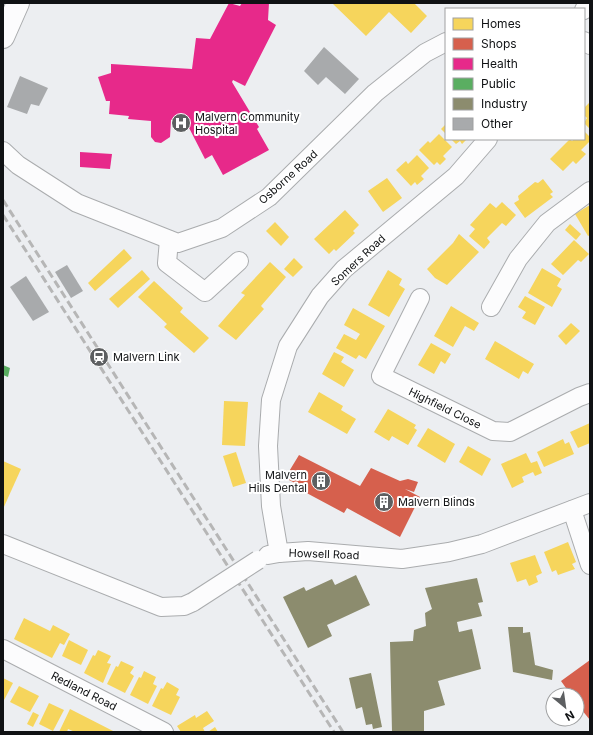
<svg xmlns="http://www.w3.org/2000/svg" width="593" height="735" font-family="Inter,sans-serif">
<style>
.homes{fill:#f6d55c}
.shops{fill:#d6604d}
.health{fill:#e7298a}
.public{fill:#5aae61}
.industry{fill:#8c8c6e}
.building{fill:#a8aaac}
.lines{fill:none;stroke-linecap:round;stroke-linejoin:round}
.minor-casing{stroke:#aaacae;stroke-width:20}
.highway-casing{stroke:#aaacae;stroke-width:24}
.minor{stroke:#fcfcfd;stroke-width:18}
.highway{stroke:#fcfcfd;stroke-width:22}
.rail{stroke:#b6b6b6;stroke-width:3;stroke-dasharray:8 4;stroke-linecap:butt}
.minor-bridge-casing{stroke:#aaacae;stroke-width:20;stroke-linecap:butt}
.minor-bridge{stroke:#fcfcfd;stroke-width:18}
.labels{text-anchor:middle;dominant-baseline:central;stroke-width:4;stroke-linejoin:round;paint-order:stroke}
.poi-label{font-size:11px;fill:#101214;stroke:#fff;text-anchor:start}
.street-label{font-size:11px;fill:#101214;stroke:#fff}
</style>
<rect width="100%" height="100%" fill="#eceef1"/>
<g class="homes">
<polygon points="332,3 414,3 427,16 411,33 389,12 366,36"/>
<polygon points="590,102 590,129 584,123 587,118 584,115 584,108"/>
<polygon points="446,124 446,134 441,129"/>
<polygon points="584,131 590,137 590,141 581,150 586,154 576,164 573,161 563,171 550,159 570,139 572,141 574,139 584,139"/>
<polygon points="439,134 452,147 443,156 446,159 440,165 437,162 434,165 419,150 428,141 430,143"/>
<polygon points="451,139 467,139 462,144 460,141 456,144"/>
<polygon points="417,155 429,168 421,176 424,179 417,185 415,182 411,186 396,170 406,161 408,164"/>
<polygon points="387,178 402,198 383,212 368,191"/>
<polygon points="543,179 553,192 550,194 553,197 525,218 514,203 519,200 518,196 535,182 538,183"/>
<polygon points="502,202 516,215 506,226 502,223 487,238 490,242 484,249 469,236 475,229 470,225 490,203 496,208"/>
<polygon points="590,205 590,235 588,236 575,214"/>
<polygon points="345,210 359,225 353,231 355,233 336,251 334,249 329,254 314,239"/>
<polygon points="275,222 289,237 281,246 266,231"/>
<polygon points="570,224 581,234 576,240 565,230"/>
<polygon points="459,234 479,252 447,285 435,278 427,269 453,243"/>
<polygon points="574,240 589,254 581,262 578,260 563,275 551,264"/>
<polygon points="124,249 132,258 95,291 88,283"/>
<polygon points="294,258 303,267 293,277 284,269"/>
<polygon points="270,262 286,277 261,306 264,309 236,340 218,326 245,295 241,293"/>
<polygon points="542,268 561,279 557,286 562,289 552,307 528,293"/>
<polygon points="142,270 150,279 118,308 109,299"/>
<polygon points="388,270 402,279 399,285 405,289 389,317 368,305"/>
<polygon points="154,281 183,308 180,312 209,338 194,353 164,327 167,324 138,297"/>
<polygon points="525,296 545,307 535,325 522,318 526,312 518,307"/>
<polygon points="451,306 479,323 474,331 465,326 453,347 434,336"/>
<polygon points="353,308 385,326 366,359 359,355 356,359 336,348 344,334 356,340 360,334 344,325"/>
<polygon points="571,323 580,331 566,345 558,336"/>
<polygon points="495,341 534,364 528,374 523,371 519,379 485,359"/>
<polygon points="431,343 451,354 445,364 441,361 434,374 418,365"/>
<polygon points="334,352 344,357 341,362 354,370 344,387 322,374"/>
<polygon points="319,392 343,406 341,410 356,419 347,434 308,412"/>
<polygon points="224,401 248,402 245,446 222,445"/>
<polygon points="388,409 416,425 414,428 417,430 408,445 392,436 389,441 374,432"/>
<polygon points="590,423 590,443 578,448 570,432"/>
<polygon points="428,428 455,444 445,463 417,446"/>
<polygon points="563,439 565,444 569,442 574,454 544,467 537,452"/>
<polygon points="468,446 491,459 482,476 459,462"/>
<polygon points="236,452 246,483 233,487 223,456"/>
<polygon points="526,453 531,463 537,461 542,473 535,476 533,472 522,477 524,482 512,488 501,464"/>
<polygon points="3,461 21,469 3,509"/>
<polygon points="568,542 576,562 572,564 575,569 558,575 556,570 552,572 544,552"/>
<polygon points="535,555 542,573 536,576 538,582 529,586 526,579 517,582 510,563"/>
<polygon points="24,618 50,631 53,625 70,634 64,645 60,643 52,658 14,639"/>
<polygon points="69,640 88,650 81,665 62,656"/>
<polygon points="98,650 111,656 107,663 111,664 103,683 84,673 93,655 95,656"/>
<polygon points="121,661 134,667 130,673 134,676 125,693 107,684 116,666 118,667"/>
<polygon points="144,671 156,677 153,684 157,686 148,704 130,695 139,677 141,678"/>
<polygon points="3,678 13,683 3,702"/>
<polygon points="167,682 179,689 176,695 180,697 171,715 152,706 161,688 163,689"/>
<polygon points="19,686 39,696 30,712 10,702"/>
<polygon points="49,703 64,710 53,731 39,724"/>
<polygon points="70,709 115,732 75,732 68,729 67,732 59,732"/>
<polygon points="207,711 214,721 203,728 205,732 181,732 177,726 195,715 196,718"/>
<polygon points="33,712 39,715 33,727 27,724"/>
<polygon points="215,727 218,732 208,732"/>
</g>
<g class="shops">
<polygon points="299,455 360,486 371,468 400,481 408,479 418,482 414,492 405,489 420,497 400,537 347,508 344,513 301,490 303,487 285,478"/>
<polygon points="590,660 590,720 577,704 577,695 571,695 561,681"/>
</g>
<g class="health">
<polygon points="229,3 240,6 242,3 269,3 268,20 276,25 245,86 233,80 232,82 259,127 257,129 269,150 223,175 212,155 205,159 185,120 171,120 170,137 161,143 155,142 151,137 151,121 128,119 129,116 109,114 110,101 106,101 98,77 111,73 111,64 192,69 196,38 210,39"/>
<polygon points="80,152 112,154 110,169 80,167"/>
</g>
<polygon class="public" points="3,365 10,368 8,377 3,375"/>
<g class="industry">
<polygon points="356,575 370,605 327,625 332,636 308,648 283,597 304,587 306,591 332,579 335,585"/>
<polygon points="477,578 483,602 478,603 482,616 457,622 459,632 472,629 481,669 438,681 445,705 424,711 424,732 392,732 390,642 413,641 414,630 426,626 425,613 432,609 425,588"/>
<polygon points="508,627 523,627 523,633 530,632 535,665 553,670 552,680 513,672"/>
<polygon points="371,673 382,727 373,729 372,724 366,725 362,707 356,709 349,678"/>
</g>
<g class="building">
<polygon points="324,47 359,79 345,94 326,77 318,85 304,71"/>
<polygon points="20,76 48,88 39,106 31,104 27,114 7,107"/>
<polygon points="67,265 83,291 71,298 55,272"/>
<polygon points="26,276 49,312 33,321 10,287"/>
</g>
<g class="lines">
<defs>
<g id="minor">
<polyline points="584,10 588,3"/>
<polyline points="584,41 590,45"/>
<polyline points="3,151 18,165 77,203 178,243 222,228 269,197 375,93 425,53 446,42"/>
<polyline points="169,240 167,263 205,292 239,261"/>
<polyline points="420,298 381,376 493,431 510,432 579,397 590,393"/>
<polyline points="491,307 518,259 547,223 590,191"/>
<polyline points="572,510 590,565"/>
<polyline points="3,544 161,607 184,606 193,602"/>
<polyline points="279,553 271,506 268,446 271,400 288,346 320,296 344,269 456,176 488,139"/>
<polyline points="268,555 279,553 308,551 402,559 449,552 482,544 590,503"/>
<polyline points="3,649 164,732"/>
</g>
<polyline id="highway" points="3,37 18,3"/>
</defs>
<use href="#minor" class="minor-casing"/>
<use href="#highway" class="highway-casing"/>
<use href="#minor" class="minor"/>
<use href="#highway" class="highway"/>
<g class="rail">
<polyline points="3,200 343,732"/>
<polyline points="3,215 334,732"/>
</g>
<defs>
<polyline id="minor-bridge" points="193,602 258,560"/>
</defs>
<use href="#minor-bridge" class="minor-bridge-casing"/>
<use href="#minor-bridge" class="minor-bridge"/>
</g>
<defs>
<symbol id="hospital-disc" viewBox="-11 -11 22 22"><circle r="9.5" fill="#5d5f61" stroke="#fff"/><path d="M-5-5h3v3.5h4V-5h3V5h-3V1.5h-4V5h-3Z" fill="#fff"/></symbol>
<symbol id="station-disc" viewBox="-11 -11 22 22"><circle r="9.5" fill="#5d5f61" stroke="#fff"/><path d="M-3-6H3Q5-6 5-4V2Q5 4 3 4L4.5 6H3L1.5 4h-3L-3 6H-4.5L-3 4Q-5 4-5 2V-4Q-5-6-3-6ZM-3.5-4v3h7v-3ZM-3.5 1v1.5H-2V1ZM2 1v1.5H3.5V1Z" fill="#fff"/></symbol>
<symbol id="building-disc" viewBox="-11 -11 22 22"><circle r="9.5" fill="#5d5f61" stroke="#fff"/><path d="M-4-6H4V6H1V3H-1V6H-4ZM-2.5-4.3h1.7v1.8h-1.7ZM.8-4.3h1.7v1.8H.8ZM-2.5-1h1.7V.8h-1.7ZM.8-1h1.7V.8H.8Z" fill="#fff"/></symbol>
</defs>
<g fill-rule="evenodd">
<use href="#hospital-disc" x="170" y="112" width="22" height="22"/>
<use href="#station-disc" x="88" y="346" width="22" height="22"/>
<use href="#building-disc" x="310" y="470" width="22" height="22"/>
<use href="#building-disc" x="373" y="491" width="22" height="22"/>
</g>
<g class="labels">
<g class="poi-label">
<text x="195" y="117">Malvern Community<tspan x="195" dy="13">Hospital</tspan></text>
<text x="113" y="357">Malvern Link</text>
<text x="307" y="475" text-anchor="end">Malvern<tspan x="307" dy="13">Hills Dental</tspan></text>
<text x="398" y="502">Malvern Blinds</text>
</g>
<g class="street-label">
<text transform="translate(288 177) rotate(-42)">Osborne Road</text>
<text transform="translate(358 260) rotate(-43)">Somers Road</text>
<text transform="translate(445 408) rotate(26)">Highfield Close</text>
<text transform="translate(324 554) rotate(2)">Howsell Road</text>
<text transform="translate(84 691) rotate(27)">Redland Road</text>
</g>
</g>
<rect width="593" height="735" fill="none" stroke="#101214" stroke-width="8"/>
<rect x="445" y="8" width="140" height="132" fill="#ffffff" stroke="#9fa0a1"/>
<rect x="453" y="18" width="20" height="12" fill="#f6d55c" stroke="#9fa0a1"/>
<text x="481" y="28" font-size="12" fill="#101214">Homes</text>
<rect x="453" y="38" width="20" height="12" fill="#d6604d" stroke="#9fa0a1"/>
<text x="481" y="48" font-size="12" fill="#101214">Shops</text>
<rect x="453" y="58" width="20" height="12" fill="#e7298a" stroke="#9fa0a1"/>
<text x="481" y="68" font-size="12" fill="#101214">Health</text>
<rect x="453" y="78" width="20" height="12" fill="#5aae61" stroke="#9fa0a1"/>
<text x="481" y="88" font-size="12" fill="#101214">Public</text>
<rect x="453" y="98" width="20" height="12" fill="#8c8c6e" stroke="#9fa0a1"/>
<text x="481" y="108" font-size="12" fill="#101214">Industry</text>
<rect x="453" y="118" width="20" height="12" fill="#a8aaac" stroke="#9fa0a1"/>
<text x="481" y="128" font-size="12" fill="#101214">Other</text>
<g transform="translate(565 707) rotate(151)"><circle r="19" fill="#ffffff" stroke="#9fa0a1"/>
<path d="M0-3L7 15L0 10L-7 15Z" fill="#5d5f61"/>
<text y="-6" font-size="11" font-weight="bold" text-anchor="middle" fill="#101214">N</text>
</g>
</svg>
